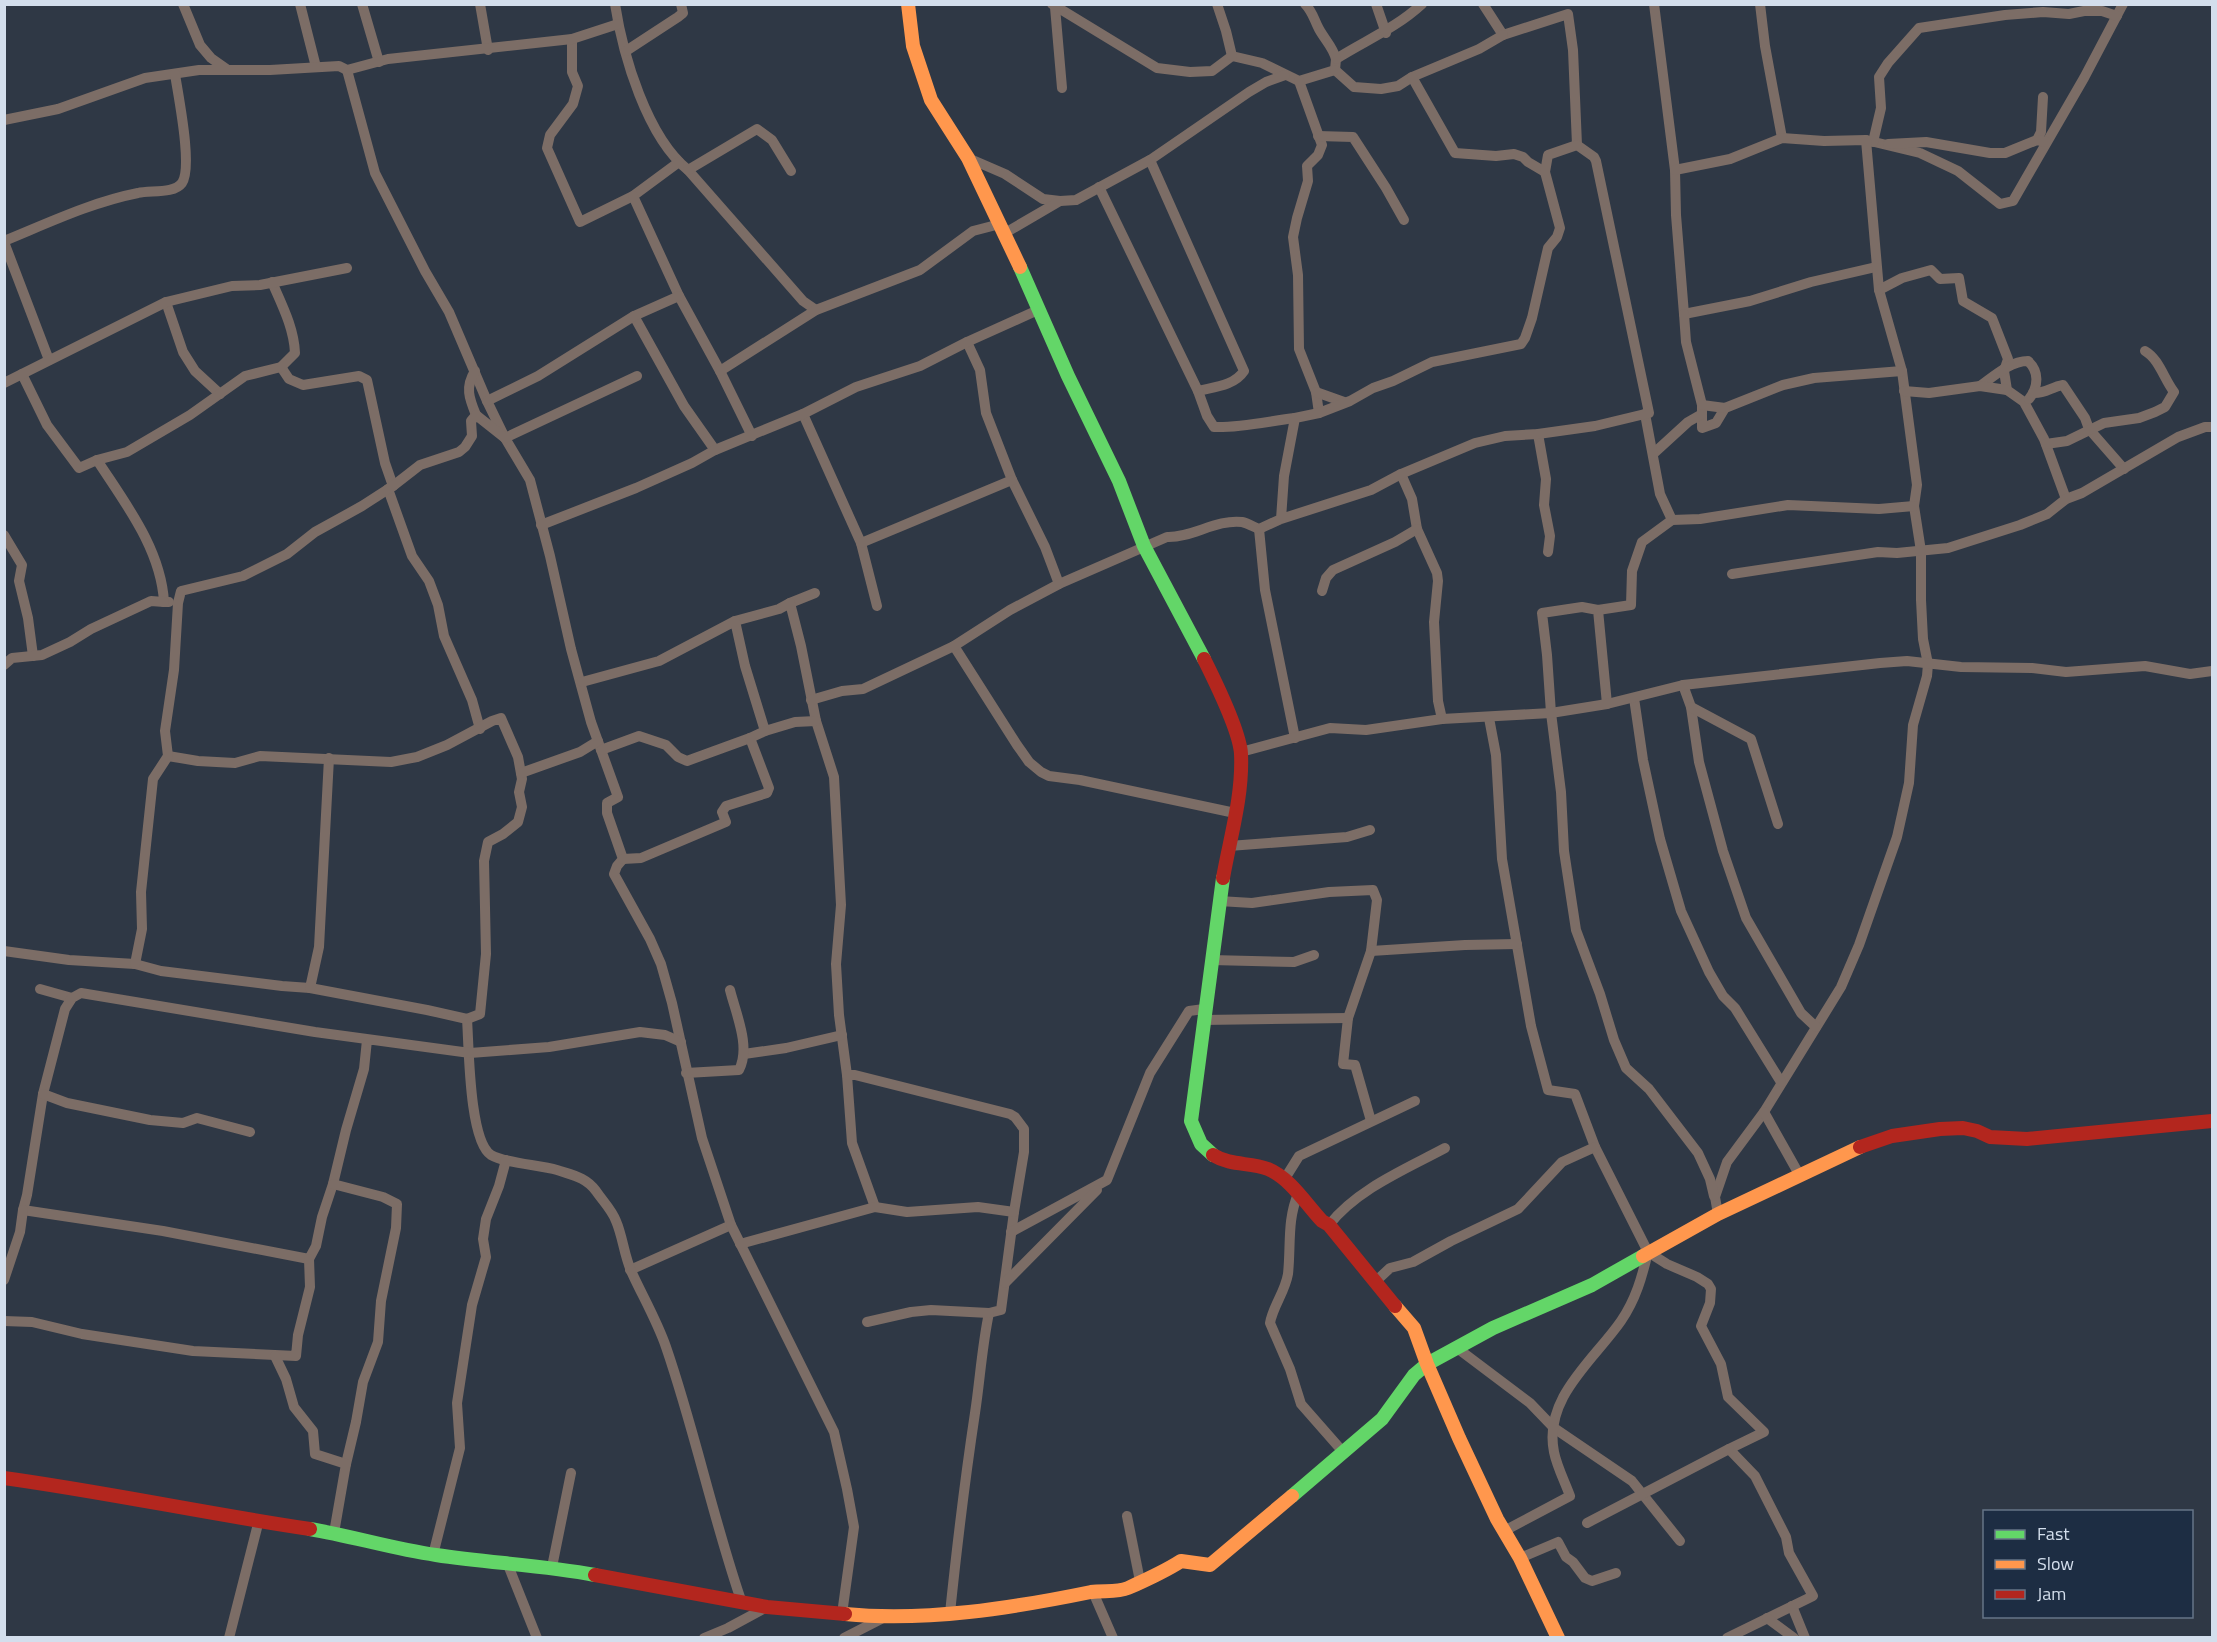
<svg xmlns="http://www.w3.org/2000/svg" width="2217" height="1642" font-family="'Titillium Web',sans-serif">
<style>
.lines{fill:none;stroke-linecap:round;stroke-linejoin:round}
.street{stroke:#7c6d66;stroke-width:10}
.fast{stroke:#63d668;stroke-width:14}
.slow{stroke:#ff974d;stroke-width:14}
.jam{stroke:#b3261e;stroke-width:14}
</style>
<rect width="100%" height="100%" fill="#2f3845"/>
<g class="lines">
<g class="street">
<polyline points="183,4 200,45 211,58 228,70"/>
<polyline points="300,4 316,67"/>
<polyline points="362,4 379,62"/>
<polyline points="480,4 488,50"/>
<path d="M615,4C623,56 647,137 688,170L803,301L816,310"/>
<path d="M1052,4L1157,68L1190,72L1212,71L1232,56L1262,63L1299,81L1335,70L1336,59C1366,40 1396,28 1422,4"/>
<polyline points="1217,4 1226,31 1232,56"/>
<path d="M1305,4C1313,12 1314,20 1319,29C1325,40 1333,47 1336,59"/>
<polyline points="1376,4 1386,33"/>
<polyline points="1483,4 1503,35 1568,14 1573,50 1577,145"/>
<polyline points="1654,4 1675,170 1676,215 1684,314 1750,301 1811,282 1876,267"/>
<polyline points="1760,4 1765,46 1782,138"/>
<polyline points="1055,7 1062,88"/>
<polyline points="572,39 572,72 578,86 573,104 550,135 547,148 580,222 633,196 679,162"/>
<polyline points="626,51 678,17 683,13 681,4"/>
<polyline points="347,70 375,173 425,271 449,312 487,401 505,438 530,480 550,556 571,649 591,722 618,797 607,803 607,813 623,859 617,866 614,874 650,939 661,964 672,1003 702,1138 731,1225 630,1270"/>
<polyline points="1335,70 1354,87 1381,89 1398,86 1412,77 1479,49 1503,35"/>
<polyline points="1412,77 1455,153 1496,156 1514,154 1523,157 1528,162 1545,172"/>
<polyline points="1299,81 1322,145 1318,155 1307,166 1308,181 1297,218 1293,237 1298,275 1299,349 1316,392 1319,413"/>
<polyline points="4,120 58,109 145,78 199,70 270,70 339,66 347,70 388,59 572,39 618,24"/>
<polyline points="1318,136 1353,137 1386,188 1404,220"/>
<polyline points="1866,140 1920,153 1958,171 2000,204 2013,201 2084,78 2123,4"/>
<polyline points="2037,140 2041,132 2043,97"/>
<polyline points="1873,142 1881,108 1879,77 1888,63 1919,28 2005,15 2043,12 2069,14 2084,11 2102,11 2117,16"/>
<polyline points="1888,144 1926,142 1990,153 2005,153 2037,140 2046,142"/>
<polyline points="968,158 1005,174 1043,199 1060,201"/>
<path d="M1150,160L1244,371C1234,386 1214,387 1198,391"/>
<polyline points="688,170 757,129 772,140 791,171"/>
<polyline points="1675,170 1730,159 1782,138 1824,141 1866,140 1879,290 1902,371 1917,485 1914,506 1921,551 1921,600 1923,639 1928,664 1927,676 1913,725 1909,783 1897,837 1859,945 1841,987 1764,1112 1727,1162 1715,1197 1718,1214"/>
<path d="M1099,187L1198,391L1207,416L1214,427C1241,428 1269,421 1295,418"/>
<polyline points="633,196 679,296 720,371 752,436"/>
<polyline points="1005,233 1060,201 1076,200 1150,160 1249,92 1266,82 1285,75"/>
<path d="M4,241C48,223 92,202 138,193C150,190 174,194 182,183C193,167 178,95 175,74"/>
<polyline points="4,242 49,360"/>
<polyline points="1879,290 1902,278 1931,270 1940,279 1959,278 1963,301 1992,318 2008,359 2004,371 2007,390 2024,402 2044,439 2066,499"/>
<polyline points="166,302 183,352 195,371 220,394"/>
<polyline points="1684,314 1686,342 1702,405 1702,428 1716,423 1725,408 1783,385 1814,378 1902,371"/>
<polyline points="634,316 684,406 715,450"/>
<polyline points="967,342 980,370 986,413 1012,480 1045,547 1059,584"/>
<polyline points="281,367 289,379 303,385 359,376 367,380 385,463 393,486"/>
<path d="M475,371C465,387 469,398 476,415"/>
<polyline points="720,371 816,310 920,270 973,231 1000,224"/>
<path d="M22,374L47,425L79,468L97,460L127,452L190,415L245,376L281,367L295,353C294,328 282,305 272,282"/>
<polyline points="4,383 166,302 232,286 260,285 347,268"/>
<path d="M1980,386C1994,376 2010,361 2028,361C2039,371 2039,386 2029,399"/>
<polyline points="1904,391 1929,393 1980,386 2007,390"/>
<polyline points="1316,392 1344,402"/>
<path d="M2033,393C2045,394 2051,387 2063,385L2085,418L2089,429L2124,469"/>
<polyline points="487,401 538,376 634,316 679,296"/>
<polyline points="1702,405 1725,408"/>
<polyline points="803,414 861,543 877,606"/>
<polyline points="1538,434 1546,479 1544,505 1550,536 1548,552"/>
<path d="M2046,444L2067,441L2104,423L2139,418L2155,412L2165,407L2174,392C2164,379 2159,359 2145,351"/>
<polyline points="1653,454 1688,422 1702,414"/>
<path d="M97,460C125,503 161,549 164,602H169"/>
<polyline points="1401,474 1412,499 1417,529 1437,573 1438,581 1434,622 1438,701 1442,719"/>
<polyline points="388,489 412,556 429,581 438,605 444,636 472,700 480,729"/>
<polyline points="1672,520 1700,519 1788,505 1879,509 1914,506"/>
<polyline points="541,525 636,488 692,463 715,450 803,414 856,387 920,366 967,342 1038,310"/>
<polyline points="1259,529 1265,590 1295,738"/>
<polyline points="4,535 22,565 19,581 28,618 33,656"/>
<polyline points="861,543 1012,480"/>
<polyline points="1732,574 1878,552 1897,553 1948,548 2020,525 2047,514 2066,499 2082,493 2178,437 2205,427 2212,427"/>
<polyline points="1322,591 1326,578 1333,570 1395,542 1417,529"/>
<polyline points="790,603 815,593"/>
<polyline points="1598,610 1631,605 1632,571 1642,542 1672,520 1660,494 1645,414"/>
<polyline points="735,621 779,609 790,603 801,646 816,721 834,777 841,905 836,964 839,1015 847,1075 852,1143 875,1207"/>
<polyline points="954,646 1017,745 1029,762 1041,772 1049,776 1080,780 1235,813"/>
<polyline points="4,665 12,658 42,655 70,642 91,629 151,601 164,602"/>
<polyline points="582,682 659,661 735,621 745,666 765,731 795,722 816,721"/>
<polyline points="1683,685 1691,707 1699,762 1723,851 1746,918 1801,1013 1816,1027"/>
<polyline points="1634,698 1643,760 1660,839 1681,911 1709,972 1723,996 1735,1008 1781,1082"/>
<path d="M811,700L842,691L863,689L954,646L1010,610L1059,584L1167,537C1192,538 1216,519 1242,522C1247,523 1254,527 1259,529L1281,519L1371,490L1401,474L1475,443L1505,436L1538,434L1595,426L1649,413L1596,161L1594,157L1577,145L1548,155L1545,172L1560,228L1557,237L1548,248L1532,318L1525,338L1521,344L1432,362L1393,381L1373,388L1350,401L1319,413L1295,418L1284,476L1281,519"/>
<polyline points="1607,704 1598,610 1582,607 1542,613 1547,655 1551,713 1561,792 1564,851 1576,930 1600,994 1614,1040 1626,1068 1649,1089 1698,1153 1710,1179 1714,1196"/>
<polyline points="1691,707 1751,739 1778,824"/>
<polyline points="1489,718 1496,755 1502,859 1531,1026 1548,1090 1575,1094 1595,1147 1648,1252 1667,1264 1697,1277 1708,1284 1711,1289 1710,1303 1701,1326 1721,1364 1728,1397 1764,1432 1729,1449 1755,1476 1786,1537 1789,1553 1813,1596 1727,1638"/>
<polyline points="601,750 639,736 666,745 678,757 687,761 750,738 765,731"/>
<polyline points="1241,752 1330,728 1366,730 1442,719 1551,713 1607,704 1683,685 1880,663 1907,661 1961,667 2032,668 2066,672 2145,666 2190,674 2212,671"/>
<polyline points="168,756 198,761 235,763 260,756 391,762 417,757 447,745 492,721 501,718 518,757 522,779 519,792 522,807 518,822 503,834 488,842 484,861 486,954 480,1014 467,1019"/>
<polyline points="521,773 580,752 598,741"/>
<polyline points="1229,846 1347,837 1370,830"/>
<polyline points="623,859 641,858 726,822 722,812 726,806 767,793 769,788 750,738"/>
<polyline points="1219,901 1252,903 1329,892 1373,890 1377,900 1371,951 1348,1018 1343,1064 1355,1065 1371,1121"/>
<path d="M4,951L69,960L135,964L161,971L282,986L310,988L427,1010L467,1019C469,1046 469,1141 491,1155C504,1163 540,1165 557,1170C572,1175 586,1177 596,1191C602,1200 612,1210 616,1221C623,1237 624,1256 632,1273C643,1297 657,1321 666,1347C695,1431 713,1519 742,1603"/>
<polyline points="1371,951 1465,945 1517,944"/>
<polyline points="1211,960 1294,962 1314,955"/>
<polyline points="135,964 142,929 141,892 153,779 168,756 165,731 174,670 178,603 181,591 243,576 287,554 315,532 362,506 393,486 420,465 459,452 465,447 472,436 471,421 476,415 505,438 637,376"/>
<polyline points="310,988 319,947 329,758"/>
<polyline points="40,989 72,998"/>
<polyline points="1203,1020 1348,1018"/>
<polyline points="367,1040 364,1069 346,1130 333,1184 322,1217 316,1246 309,1259 163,1231 23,1210 27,1195 43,1094 65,1009 72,998 81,993 315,1032 470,1053 549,1047 640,1032 665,1035 681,1042"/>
<polyline points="744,1054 786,1048 842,1035"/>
<path d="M686,1073L739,1070C751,1047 736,1014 730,990"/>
<path d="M847,1075H855L1010,1114L1015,1117L1024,1129V1152L1014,1212L1001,1310L989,1313C982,1346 980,1380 975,1413C965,1479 957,1546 950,1613"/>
<polyline points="43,1094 67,1103 150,1120 183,1123 197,1118 250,1132"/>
<polyline points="1764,1112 1800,1176"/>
<polyline points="1284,1180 1299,1156 1415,1101"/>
<polyline points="333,1184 383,1197 397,1204 396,1228 381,1301 378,1342 363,1382 356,1422 346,1464"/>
<path d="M1298,1194C1287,1220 1291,1246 1288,1274C1285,1292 1273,1306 1270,1323L1290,1369L1301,1404L1344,1453"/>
<polyline points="731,1225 834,1432 847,1489 854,1527 842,1614"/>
<path d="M1329,1225C1357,1189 1406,1169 1445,1148"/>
<polyline points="1011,1232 1107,1180 1150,1073 1189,1011 1204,1009"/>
<polyline points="740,1244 875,1207 907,1212 978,1207 1014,1212"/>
<polyline points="4,1280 20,1232 23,1210"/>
<polyline points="1376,1281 1390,1268 1413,1262 1451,1241 1518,1209 1562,1162 1595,1147"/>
<polyline points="1005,1283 1097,1190"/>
<polyline points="4,1321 32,1322 82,1334 193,1351 296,1356 298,1335 310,1287 309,1259"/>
<polyline points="867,1322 911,1312 931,1310 989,1313"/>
<polyline points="1457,1348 1530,1403 1554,1428 1632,1481 1680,1541"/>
<polyline points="275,1356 286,1379 294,1407 313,1431 315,1454 346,1464 334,1533"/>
<polyline points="1127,1516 1140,1581"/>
<polyline points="1587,1523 1729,1449"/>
<path d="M1504,1531L1570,1496C1565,1482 1557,1467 1554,1452C1543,1398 1594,1360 1621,1321C1636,1299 1642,1277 1648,1252"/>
<polyline points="433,1555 460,1448 457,1403 472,1305 486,1257 483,1239 486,1219 499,1186 506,1160"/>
<polyline points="1520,1558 1558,1542 1566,1557 1573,1562 1585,1578 1592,1581 1616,1573"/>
<polyline points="508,1565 537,1638"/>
<polyline points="552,1567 571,1473"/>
<polyline points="1093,1592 1113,1638"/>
<polyline points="1792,1606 1805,1638"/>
<polyline points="1767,1618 1794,1638"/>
<polyline points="229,1638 259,1520"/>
<polyline points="704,1638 728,1628 767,1607"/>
<polyline points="844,1638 881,1619"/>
</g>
<g class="fast">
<polyline points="1020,267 1068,376 1119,481 1144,546 1204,659"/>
<polyline points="1213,1155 1201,1144 1191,1121 1223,878"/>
<polyline points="1292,1496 1382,1419 1414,1375 1427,1364 1493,1328 1592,1285 1643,1256"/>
<path d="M310,1529C352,1536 393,1549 436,1555C489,1563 542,1565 595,1575"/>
</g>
<g class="slow">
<polyline points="908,4 913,46 931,100 968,158 1020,267"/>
<polyline points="1643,1256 1718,1214 1860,1147"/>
<polyline points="1395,1306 1414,1328 1427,1364 1459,1438 1497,1519 1520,1558 1558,1638"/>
<path d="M845,1614C925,1622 1013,1608 1091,1592C1103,1590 1117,1593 1128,1588C1146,1580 1164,1572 1181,1561L1210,1565L1292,1496"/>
</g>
<g class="jam">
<path d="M1204,659C1215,681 1240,732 1241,754C1243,796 1230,838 1223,878"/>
<polyline points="1860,1147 1892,1136 1940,1129 1963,1128 1977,1131 1990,1137 2027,1139 2212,1121"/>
<path d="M1213,1155C1231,1166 1249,1162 1268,1169C1290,1178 1306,1204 1322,1221L1329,1225L1395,1306"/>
<path d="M4,1478C106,1492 208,1514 310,1529"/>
<polyline points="595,1575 767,1607 845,1614"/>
</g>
</g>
<rect width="2217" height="1642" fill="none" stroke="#d3deec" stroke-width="12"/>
<rect x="1983" y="1510" width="210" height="108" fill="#1d2d43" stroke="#667487" stroke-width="1.5"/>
<rect x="1995" y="1530" width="30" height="9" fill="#63d668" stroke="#667487" stroke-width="1.5"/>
<text x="2037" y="1540" font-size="18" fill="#d3deec">Fast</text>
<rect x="1995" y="1560" width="30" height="9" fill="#ff974d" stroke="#667487" stroke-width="1.5"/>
<text x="2037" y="1570" font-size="18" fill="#d3deec">Slow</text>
<rect x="1995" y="1590" width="30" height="9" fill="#b3261e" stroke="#667487" stroke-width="1.5"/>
<text x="2037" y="1600" font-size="18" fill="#d3deec">Jam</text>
</svg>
